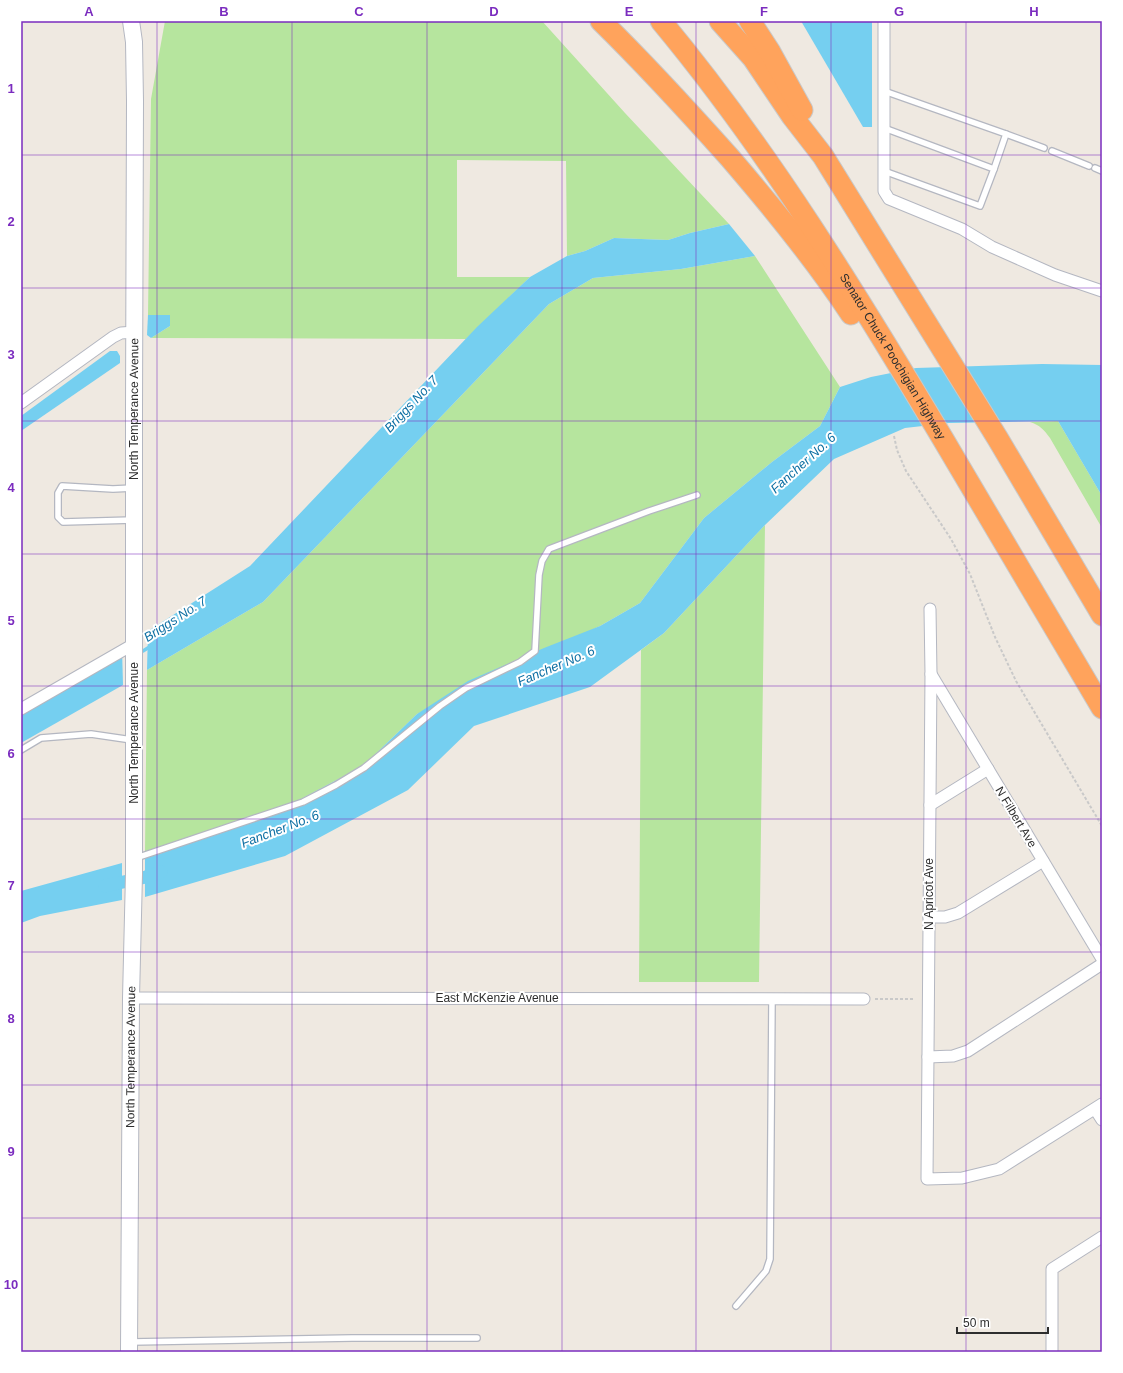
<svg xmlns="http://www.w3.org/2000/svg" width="1123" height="1373" font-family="Helvetica,sans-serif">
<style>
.green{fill:#b6e59e}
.water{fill:#75cff0}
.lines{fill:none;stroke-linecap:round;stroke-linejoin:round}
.stream{stroke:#75cff0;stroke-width:3.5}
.canal{stroke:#75cff0;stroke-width:13}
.lane-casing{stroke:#b4b7c1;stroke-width:8}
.street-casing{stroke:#b4b7c1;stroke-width:13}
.secondary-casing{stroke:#b4b7c1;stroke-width:18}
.highway-casing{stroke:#c9c9c9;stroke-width:23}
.path{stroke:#c9c9c9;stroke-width:2;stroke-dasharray:3 2;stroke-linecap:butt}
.lane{stroke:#fff;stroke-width:5.5}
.street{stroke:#fff;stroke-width:11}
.secondary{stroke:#fff;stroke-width:16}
.highway{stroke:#ffa35c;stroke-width:21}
.grid{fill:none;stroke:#7b2cbf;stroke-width:1;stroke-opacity:0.55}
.labels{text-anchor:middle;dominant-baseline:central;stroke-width:4;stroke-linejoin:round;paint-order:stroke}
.street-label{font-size:12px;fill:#2e2e2e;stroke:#fff}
.water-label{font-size:13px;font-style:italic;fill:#0d6fa3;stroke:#fff}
.neatline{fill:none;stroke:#7b2cbf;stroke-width:1.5}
.grid-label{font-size:13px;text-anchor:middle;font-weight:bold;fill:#7b2cbf}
</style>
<rect width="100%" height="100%" fill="#efe9e1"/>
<g class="green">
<polygon points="165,21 542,21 625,113 729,224 690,233 668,240 614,238 585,251 567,256 566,161 457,160 457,277 530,277 466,339 151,338 170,326 170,315 148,315 151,99"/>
<polygon points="755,256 840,387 820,426 772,462 704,518 640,603 600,626 417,714 363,766 299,800 145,852 147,670 263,602 549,304 593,278 681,269"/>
<path d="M1058,421L1102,496V528L1050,438C1044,430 1040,425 1030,422Z"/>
<polygon points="765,525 759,982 639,982 641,650 664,633"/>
</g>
<g class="water">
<polygon points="801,21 872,21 872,127 863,127"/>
<polygon points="729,224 755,256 681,269 593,278 549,304 263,602 147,670 148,631 250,566 477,327 530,277 567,256 585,251 614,238 668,240 690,233"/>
<polygon points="148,315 170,315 170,326 151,338 147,335"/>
<polygon points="110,351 117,351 120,356 120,363 21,431 21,416"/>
<polygon points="1042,364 1102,365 1102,496 1058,421 949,423 905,428 834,459 765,525 664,633 590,687 474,726 408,790 285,856 145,897 145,852 299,800 363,766 417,714 468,681 544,648 600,626 640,603 704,518 772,462 820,426 840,387 871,377 916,368"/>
<polygon points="122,648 123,685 21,743 21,707"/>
<polygon points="122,863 122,900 40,916 21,923 21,891"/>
</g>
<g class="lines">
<polyline class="stream" points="143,651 151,646"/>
<polyline class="canal" points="105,886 146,877 161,872"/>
<defs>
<g id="lane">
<polyline points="884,91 1006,134 994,169"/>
<polyline points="1006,134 1044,148"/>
<polyline points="1052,151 1089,166"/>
<polyline points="1095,168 1102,171"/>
<polyline points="884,171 980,206 994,169 884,128"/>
<polyline points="133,520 63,522 58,517 58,493 62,486 113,489 133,488"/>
<polyline points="21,750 41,738 91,734 132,740"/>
<polyline points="136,858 303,802 336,785 364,768 440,706 466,688 520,662 535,651 539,575 542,561 549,549 649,511 697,495"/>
<polyline points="736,1306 766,1271 770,1259 772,999"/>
<polyline points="131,1342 352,1338 477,1338"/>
</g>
<g id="street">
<polyline points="884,21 884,191 889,199 962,229 992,247 1055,275 1102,291"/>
<polyline points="21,403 113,337 121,333 135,332"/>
<polyline points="930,609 931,674 927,1179 962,1178 999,1169 1102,1104"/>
<polyline points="931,674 1102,959"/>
<polyline points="21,709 134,644"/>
<polyline points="930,805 988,769"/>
<polyline points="929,917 945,917 958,913 1043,861"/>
<polyline points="131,998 864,999"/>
<polyline points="928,1057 953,1056 968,1051 1102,964"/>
<polyline points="1095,1109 1102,1120"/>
<polyline points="1052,1352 1052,1269 1102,1237"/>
</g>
<g id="secondary">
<path id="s1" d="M129,1352L131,998L134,874V408L135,101L134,42L131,21"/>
</g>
<g id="highway">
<path d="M601,21C646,65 688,111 730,158C773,208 815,259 851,314"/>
<path id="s2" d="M661,21C769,151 857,295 943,439C996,529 1049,618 1102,708"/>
<polyline points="720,21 753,58 792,116 823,156 998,439 1102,615"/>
<polyline points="750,21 770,52 802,110"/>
</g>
</defs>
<use href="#lane" class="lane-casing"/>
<use href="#street" class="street-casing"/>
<use href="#secondary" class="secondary-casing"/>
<use href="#highway" class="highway-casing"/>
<g class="path">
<polyline points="894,436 897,450 906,471 951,539 970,574 995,637 1016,681 1102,826"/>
<polyline points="875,999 915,999"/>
</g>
<use href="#lane" class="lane"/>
<use href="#street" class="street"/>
<use href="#secondary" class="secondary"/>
<use href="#highway" class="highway"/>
</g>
<path class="grid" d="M157,21V1352M292,21V1352M427,21V1352M562,21V1352M696,21V1352M831,21V1352M966,21V1352M21,155H1102M21,288H1102M21,421H1102M21,554H1102M21,686H1102M21,819H1102M21,952H1102M21,1085H1102M21,1218H1102"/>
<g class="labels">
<g class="street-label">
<text stroke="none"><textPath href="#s2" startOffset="408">Senator Chuck Poochigian Highway</textPath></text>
<text stroke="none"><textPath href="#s1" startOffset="943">North Temperance Avenue</textPath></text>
<text transform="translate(134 733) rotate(-90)">North Temperance Avenue</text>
<text transform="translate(1016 817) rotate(59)">N Filbert Ave</text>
<text transform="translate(929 894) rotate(-90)">N Apricot Ave</text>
<text x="497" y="998">East McKenzie Avenue</text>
<text stroke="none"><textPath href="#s1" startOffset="295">North Temperance Avenue</textPath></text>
</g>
<g class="water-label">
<text transform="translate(411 404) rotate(-47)">Briggs No. 7</text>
<text transform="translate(803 463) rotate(-42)">Fancher No. 6</text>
<text transform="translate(175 619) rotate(-33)">Briggs No. 7</text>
<text transform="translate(556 666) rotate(-23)">Fancher No. 6</text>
<text transform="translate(280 829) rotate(-21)">Fancher No. 6</text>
</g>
</g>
<rect width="1123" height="1373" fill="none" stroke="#ffffff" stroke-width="44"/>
<path d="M957 1327v6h91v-6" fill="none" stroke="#2e2e2e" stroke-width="2"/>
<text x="963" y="1327" font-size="12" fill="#2e2e2e" stroke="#ffffff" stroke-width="3" paint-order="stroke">50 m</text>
<rect x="22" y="22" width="1079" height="1329" class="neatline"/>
<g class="grid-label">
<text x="89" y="16">A</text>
<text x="224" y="16">B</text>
<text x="359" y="16">C</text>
<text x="494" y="16">D</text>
<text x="629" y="16">E</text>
<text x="764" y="16">F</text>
<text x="899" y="16">G</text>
<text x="1034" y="16">H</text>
<text x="11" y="93">1</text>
<text x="11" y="226">2</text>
<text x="11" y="359">3</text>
<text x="11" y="492">4</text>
<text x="11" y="625">5</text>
<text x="11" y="758">6</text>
<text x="11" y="890">7</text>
<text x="11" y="1023">8</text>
<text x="11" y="1156">9</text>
<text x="11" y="1289">10</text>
</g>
</svg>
